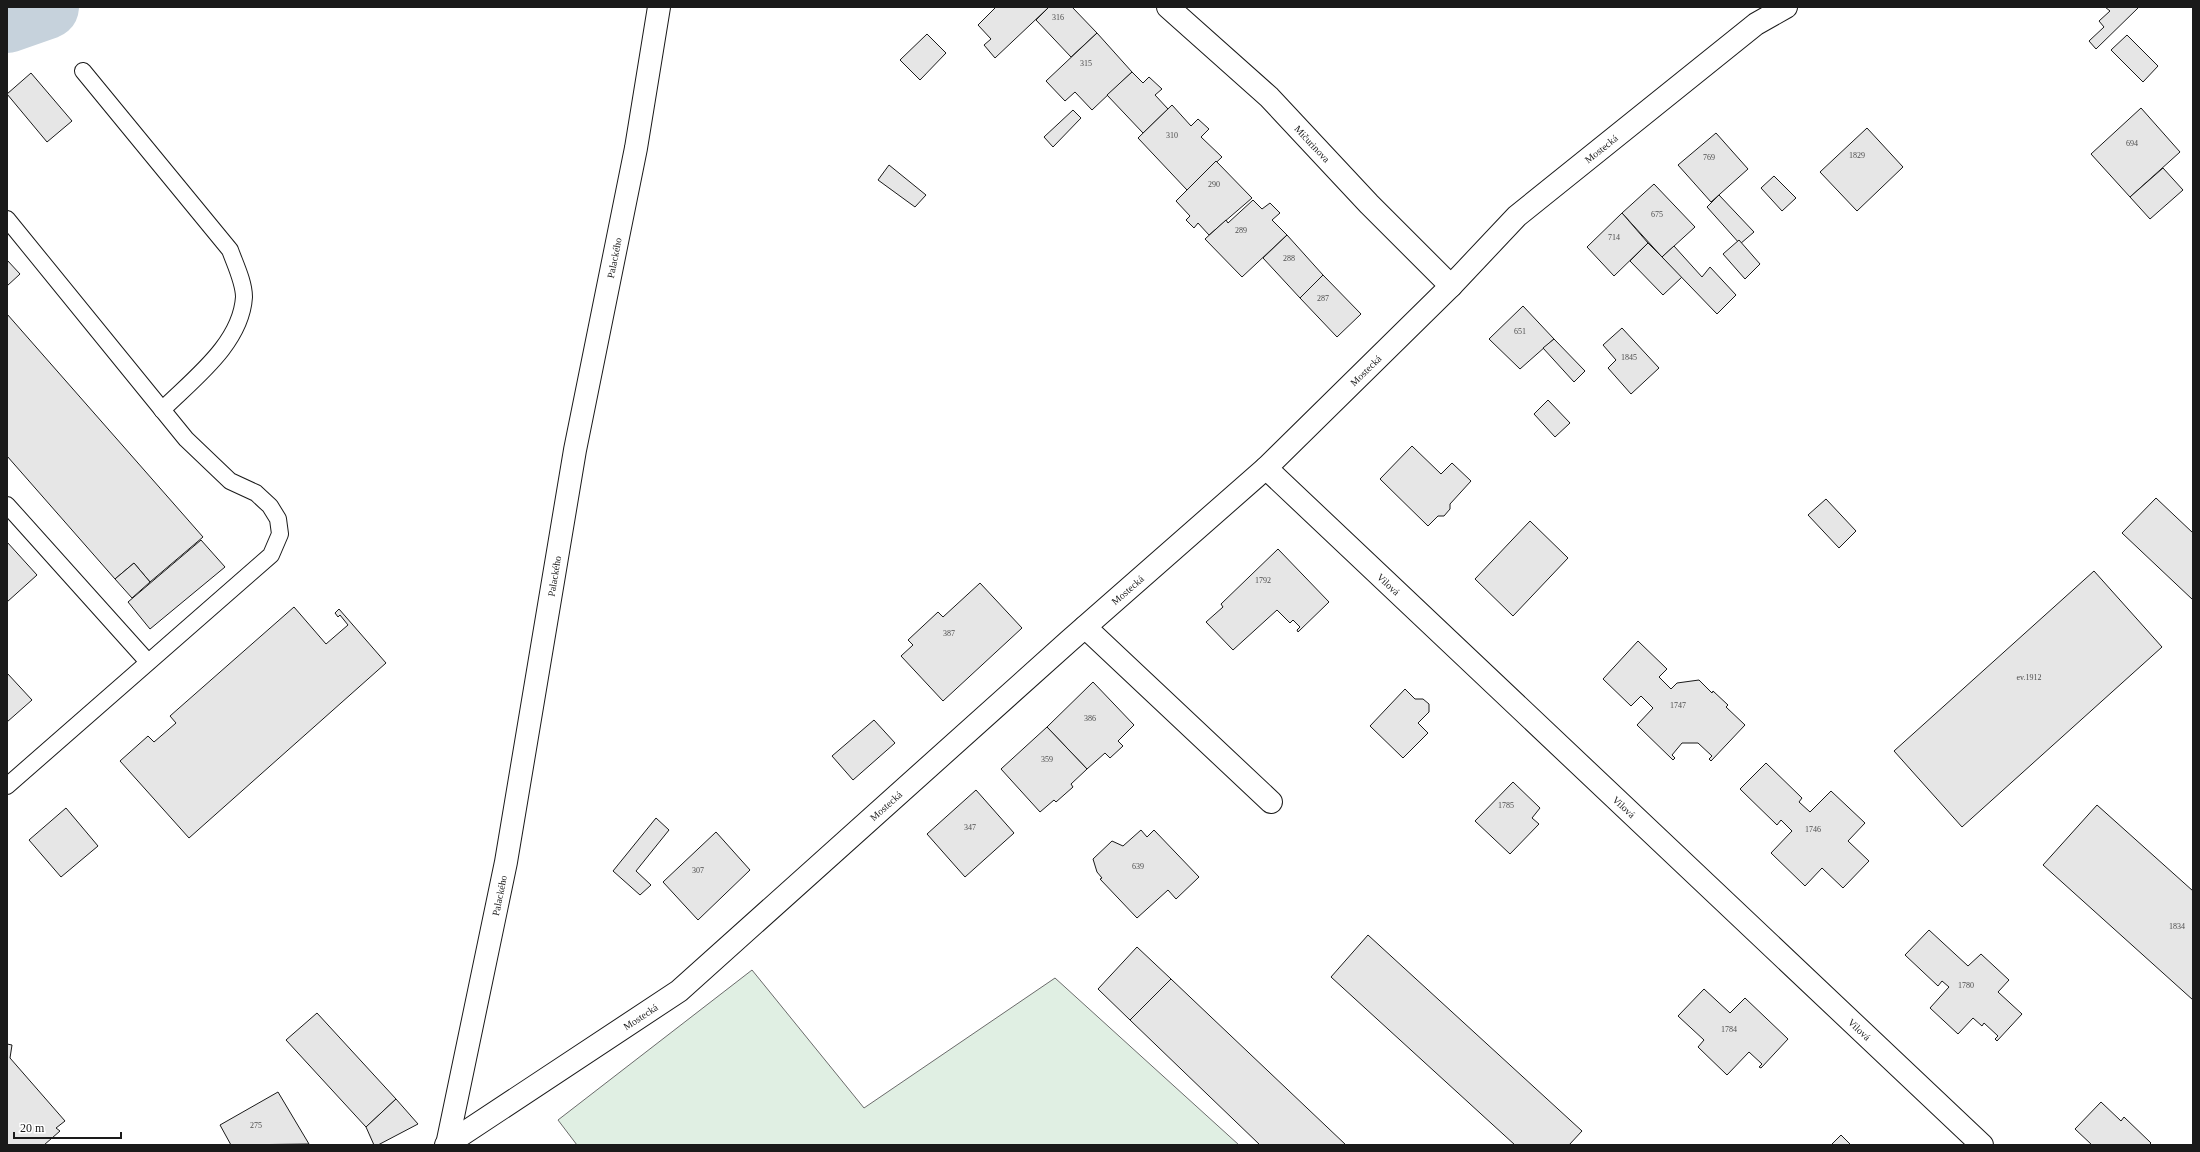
<svg xmlns="http://www.w3.org/2000/svg" width="2200" height="1152" font-family="Georgia,serif">
<style>
.green{fill:#e0efe3;stroke:#6a6a6a}
.lines{fill:none;stroke-linecap:round;stroke-linejoin:round}
.river{stroke:#c6d2dc;stroke-width:64}
.building{fill:#e6e6e6;stroke:#1a1a1a}
.lane-casing{stroke:#1a1a1a;stroke-width:18}
.street-casing{stroke:#1a1a1a;stroke-width:24}
.secondary-casing{stroke:#1a1a1a;stroke-width:24}
.lane{stroke:#fff;stroke-width:16}
.street{stroke:#fff;stroke-width:22}
.secondary{stroke:#fff;stroke-width:22}
.labels{text-anchor:middle;dominant-baseline:central;stroke-width:3;stroke-linejoin:round;paint-order:stroke}
.number-label{font-size:8px;fill:#4d4d4d}
.street-label{font-size:10px;fill:#1a1a1a;stroke:#fff}
</style>
<rect width="100%" height="100%" fill="#fff"/>
<polygon class="green" points="752,970 864,1108 1055,978 1239,1145 577,1145 558,1120"/>
<g class="lines">
<polyline class="river" points="7,21 47,7"/>
</g>
<g class="building">
<polygon points="996,7 1049,7 995,58 984,45 991,39 978,25"/>
<polygon points="1049,7 1072,7 1097,33 1071,57 1036,20"/>
<polygon points="2105,7 2139,7 2096,49 2089,41 2104,27 2099,21 2110,11"/>
<polygon points="1097,33 1132,72 1092,110 1075,92 1065,101 1046,81"/>
<polygon points="927,34 946,53 920,80 900,60"/>
<polygon points="2127,35 2158,66 2143,82 2111,50"/>
<polygon points="1132,72 1143,83 1149,77 1162,89 1155,95 1168,109 1143,133 1107,95"/>
<polygon points="31,73 72,121 47,142 7,94"/>
<polygon points="1172,105 1191,126 1198,119 1209,129 1201,137 1222,157 1187,190 1138,138"/>
<polygon points="2141,108 2180,152 2130,197 2091,154"/>
<polygon points="1073,110 1081,118 1053,147 1044,137"/>
<polygon points="1867,128 1903,167 1857,211 1820,172"/>
<polygon points="1716,133 1748,169 1711,202 1678,165"/>
<polygon points="1216,161 1252,198 1209,235 1198,223 1194,228 1186,220 1190,216 1176,201"/>
<polygon points="889,165 926,195 915,207 878,180"/>
<polygon points="2163,168 2183,190 2150,219 2130,197"/>
<polygon points="1774,176 1796,198 1782,211 1761,188"/>
<polygon points="1654,184 1695,227 1662,257 1622,213"/>
<polygon points="1719,195 1754,232 1740,244 1707,207"/>
<polygon points="1253,200 1262,209 1270,203 1280,213 1272,220 1287,235 1242,277 1205,239 1226,220 1228,223"/>
<polygon points="1622,213 1648,243 1614,276 1587,247"/>
<polygon points="1287,235 1323,275 1300,298 1263,258"/>
<polygon points="1739,240 1760,264 1745,279 1723,254"/>
<polygon points="1648,243 1682,277 1663,295 1630,261"/>
<polygon points="1674,246 1702,277 1710,267 1736,295 1717,314 1662,257"/>
<polygon points="7,260 20,274 7,286"/>
<polygon points="1323,275 1361,314 1337,337 1300,298"/>
<polygon points="1523,306 1554,339 1520,369 1489,339"/>
<polygon points="7,314 203,537 150,582 134,563 115,579 7,456"/>
<polygon points="1622,328 1659,368 1631,394 1608,368 1616,360 1603,345"/>
<polygon points="1554,339 1585,371 1574,382 1543,348"/>
<polygon points="1548,400 1570,423 1555,437 1534,414"/>
<polygon points="1412,446 1441,474 1452,463 1471,481 1450,504 1450,509 1444,516 1438,516 1428,526 1380,479"/>
<polygon points="2156,498 2193,533 2193,600 2122,533"/>
<polygon points="1826,499 1856,531 1839,548 1808,515"/>
<polygon points="1530,521 1568,558 1513,616 1475,579"/>
<polygon points="201,540 225,567 150,629 128,602"/>
<polygon points="7,542 37,575 7,602"/>
<polygon points="1278,549 1329,602 1298,632 1297,630 1300,627 1293,620 1290,623 1277,610 1233,650 1206,622 1223,607 1221,604"/>
<polygon points="134,563 150,582 132,598 115,579"/>
<polygon points="2094,571 2162,647 1962,827 1894,751"/>
<polygon points="980,583 1022,628 943,701 901,656 913,645 908,640 938,612 943,617"/>
<polygon points="294,607 326,644 348,625 340,615 338,617 335,613 339,609 386,663 189,838 120,761 148,736 154,742 176,723 170,716"/>
<polygon points="1638,641 1667,669 1659,677 1671,689 1677,683 1699,680 1712,693 1713,691 1728,705 1726,707 1745,725 1711,761 1709,759 1712,756 1698,743 1682,743 1672,755 1675,758 1673,760 1637,725 1653,708 1641,696 1631,706 1603,679"/>
<polygon points="7,673 32,700 7,722"/>
<polygon points="1093,682 1134,725 1118,741 1123,746 1110,758 1105,753 1087,769 1047,727"/>
<polygon points="1405,689 1415,699 1423,699 1429,704 1429,712 1418,723 1428,733 1403,758 1370,726"/>
<polygon points="874,720 895,743 853,780 832,756"/>
<polygon points="1047,727 1087,769 1071,784 1073,787 1056,802 1054,800 1040,812 1001,769"/>
<polygon points="1766,763 1802,798 1799,802 1810,812 1831,791 1865,823 1848,841 1869,861 1843,888 1822,868 1805,886 1771,853 1792,831 1781,820 1777,825 1740,789"/>
<polygon points="1513,782 1540,808 1532,818 1539,824 1510,854 1475,821"/>
<polygon points="976,790 1014,833 965,877 927,834"/>
<polygon points="2097,805 2193,891 2193,1000 2043,865"/>
<polygon points="66,808 98,846 61,877 29,840"/>
<polygon points="656,818 669,830 636,871 651,885 640,895 613,871"/>
<polygon points="1141,830 1147,837 1154,830 1199,877 1176,899 1168,890 1137,918 1100,879 1102,878 1097,872 1093,859 1112,841 1123,846"/>
<polygon points="716,832 750,870 698,920 663,882"/>
<polygon points="1929,930 1968,966 1981,954 2009,980 1998,992 2022,1014 1997,1041 1995,1039 1998,1036 1984,1023 1982,1026 1973,1018 1958,1034 1930,1008 1949,987 1942,981 1938,986 1905,955"/>
<polygon points="1368,935 1582,1131 1569,1145 1515,1145 1331,977"/>
<polygon points="1137,947 1171,979 1130,1020 1098,989"/>
<polygon points="1171,979 1346,1145 1260,1145 1130,1020"/>
<polygon points="1704,989 1730,1013 1745,998 1788,1039 1761,1068 1759,1067 1762,1064 1749,1052 1727,1075 1698,1047 1704,1040 1678,1016"/>
<polygon points="317,1013 396,1099 366,1127 286,1040"/>
<polygon points="7,1044 12,1045 10,1058 65,1121 56,1128 60,1131 44,1145 7,1145"/>
<polygon points="278,1092 309,1144 231,1145 220,1125"/>
<polygon points="396,1099 418,1124 378,1145 374,1145 366,1127"/>
<polygon points="2101,1102 2121,1121 2124,1117 2151,1143 2149,1145 2092,1145 2075,1129"/>
<polygon points="1841,1135 1851,1145 1831,1145"/>
</g>
<g class="lines">
<defs>
<g id="lane">
<path d="M83,71L230,250C235,264 244,282 244,297C241,344 193,379 162,410"/>
<polyline points="7,219 186,439 230,481 256,493 270,506 278,519 280,534 271,555 7,786"/>
<polyline points="7,505 148,662"/>
</g>
<g id="street">
<path id="s1" d="M1168,7L1269,97L1369,204L1451,286"/>
<path id="s2" d="M1266,468L1982,1145"/>
<polyline points="1085,627 1271,802"/>
<path id="s3" d="M446,1145L679,991L1069,641L1266,468L1451,286L1517,216L1756,24L1786,7"/>
</g>
<g id="secondary">
<path id="s4" d="M447,1145L506,862L575,450L636,148L659,7"/>
</g>
</defs>
<use href="#lane" class="lane-casing"/>
<use href="#street" class="street-casing"/>
<use href="#secondary" class="secondary-casing"/>
<use href="#lane" class="lane"/>
<use href="#street" class="street"/>
<use href="#secondary" class="secondary"/>
</g>
<g class="labels">
<g class="number-label">
<text x="1058" y="17">316</text>
<text x="1086" y="63">315</text>
<text x="1172" y="135">310</text>
<text x="2132" y="143">694</text>
<text x="1857" y="155">1829</text>
<text x="1709" y="157">769</text>
<text x="1214" y="184">290</text>
<text x="1657" y="214">675</text>
<text x="1241" y="230">289</text>
<text x="1614" y="237">714</text>
<text x="1289" y="258">288</text>
<text x="1323" y="298">287</text>
<text x="1520" y="331">651</text>
<text x="1629" y="357">1845</text>
<text x="1263" y="580">1792</text>
<text x="949" y="633">387</text>
<text x="2029" y="677">ev.1912</text>
<text x="1678" y="705">1747</text>
<text x="1090" y="718">386</text>
<text x="1047" y="759">359</text>
<text x="1506" y="805">1785</text>
<text x="970" y="827">347</text>
<text x="1813" y="829">1746</text>
<text x="1138" y="866">639</text>
<text x="698" y="870">307</text>
<text x="2177" y="926">1834</text>
<text x="1966" y="985">1780</text>
<text x="1729" y="1029">1784</text>
<text x="256" y="1125">275</text>
</g>
<g class="street-label">
<text stroke="none"><textPath href="#s1" startOffset="199">Mičurinova</textPath></text>
<text stroke="none"><textPath href="#s3" startOffset="1529">Mostecká</textPath></text>
<text stroke="none"><textPath href="#s4" startOffset="903">Palackého</textPath></text>
<text stroke="none"><textPath href="#s3" startOffset="1205">Mostecká</textPath></text>
<text stroke="none"><textPath href="#s4" startOffset="579">Palackého</textPath></text>
<text stroke="none"><textPath href="#s2" startOffset="169">Vilová</textPath></text>
<text stroke="none"><textPath href="#s3" startOffset="881">Mostecká</textPath></text>
<text stroke="none"><textPath href="#s3" startOffset="557">Mostecká</textPath></text>
<text stroke="none"><textPath href="#s2" startOffset="493">Vilová</textPath></text>
<text stroke="none"><textPath href="#s4" startOffset="255">Palackého</textPath></text>
<text stroke="none"><textPath href="#s3" startOffset="233">Mostecká</textPath></text>
<text stroke="none"><textPath href="#s2" startOffset="817">Vilová</textPath></text>
</g>
</g>
<rect width="2200" height="1152" fill="none" stroke="#1a1a1a" stroke-width="16"/>
<path d="M14 1132v6h107v-6" fill="none" stroke="#1a1a1a" stroke-width="2"/>
<text x="20" y="1132" font-size="12" fill="#1a1a1a" stroke="#ffffff" stroke-width="3" paint-order="stroke">20 m</text>
</svg>
